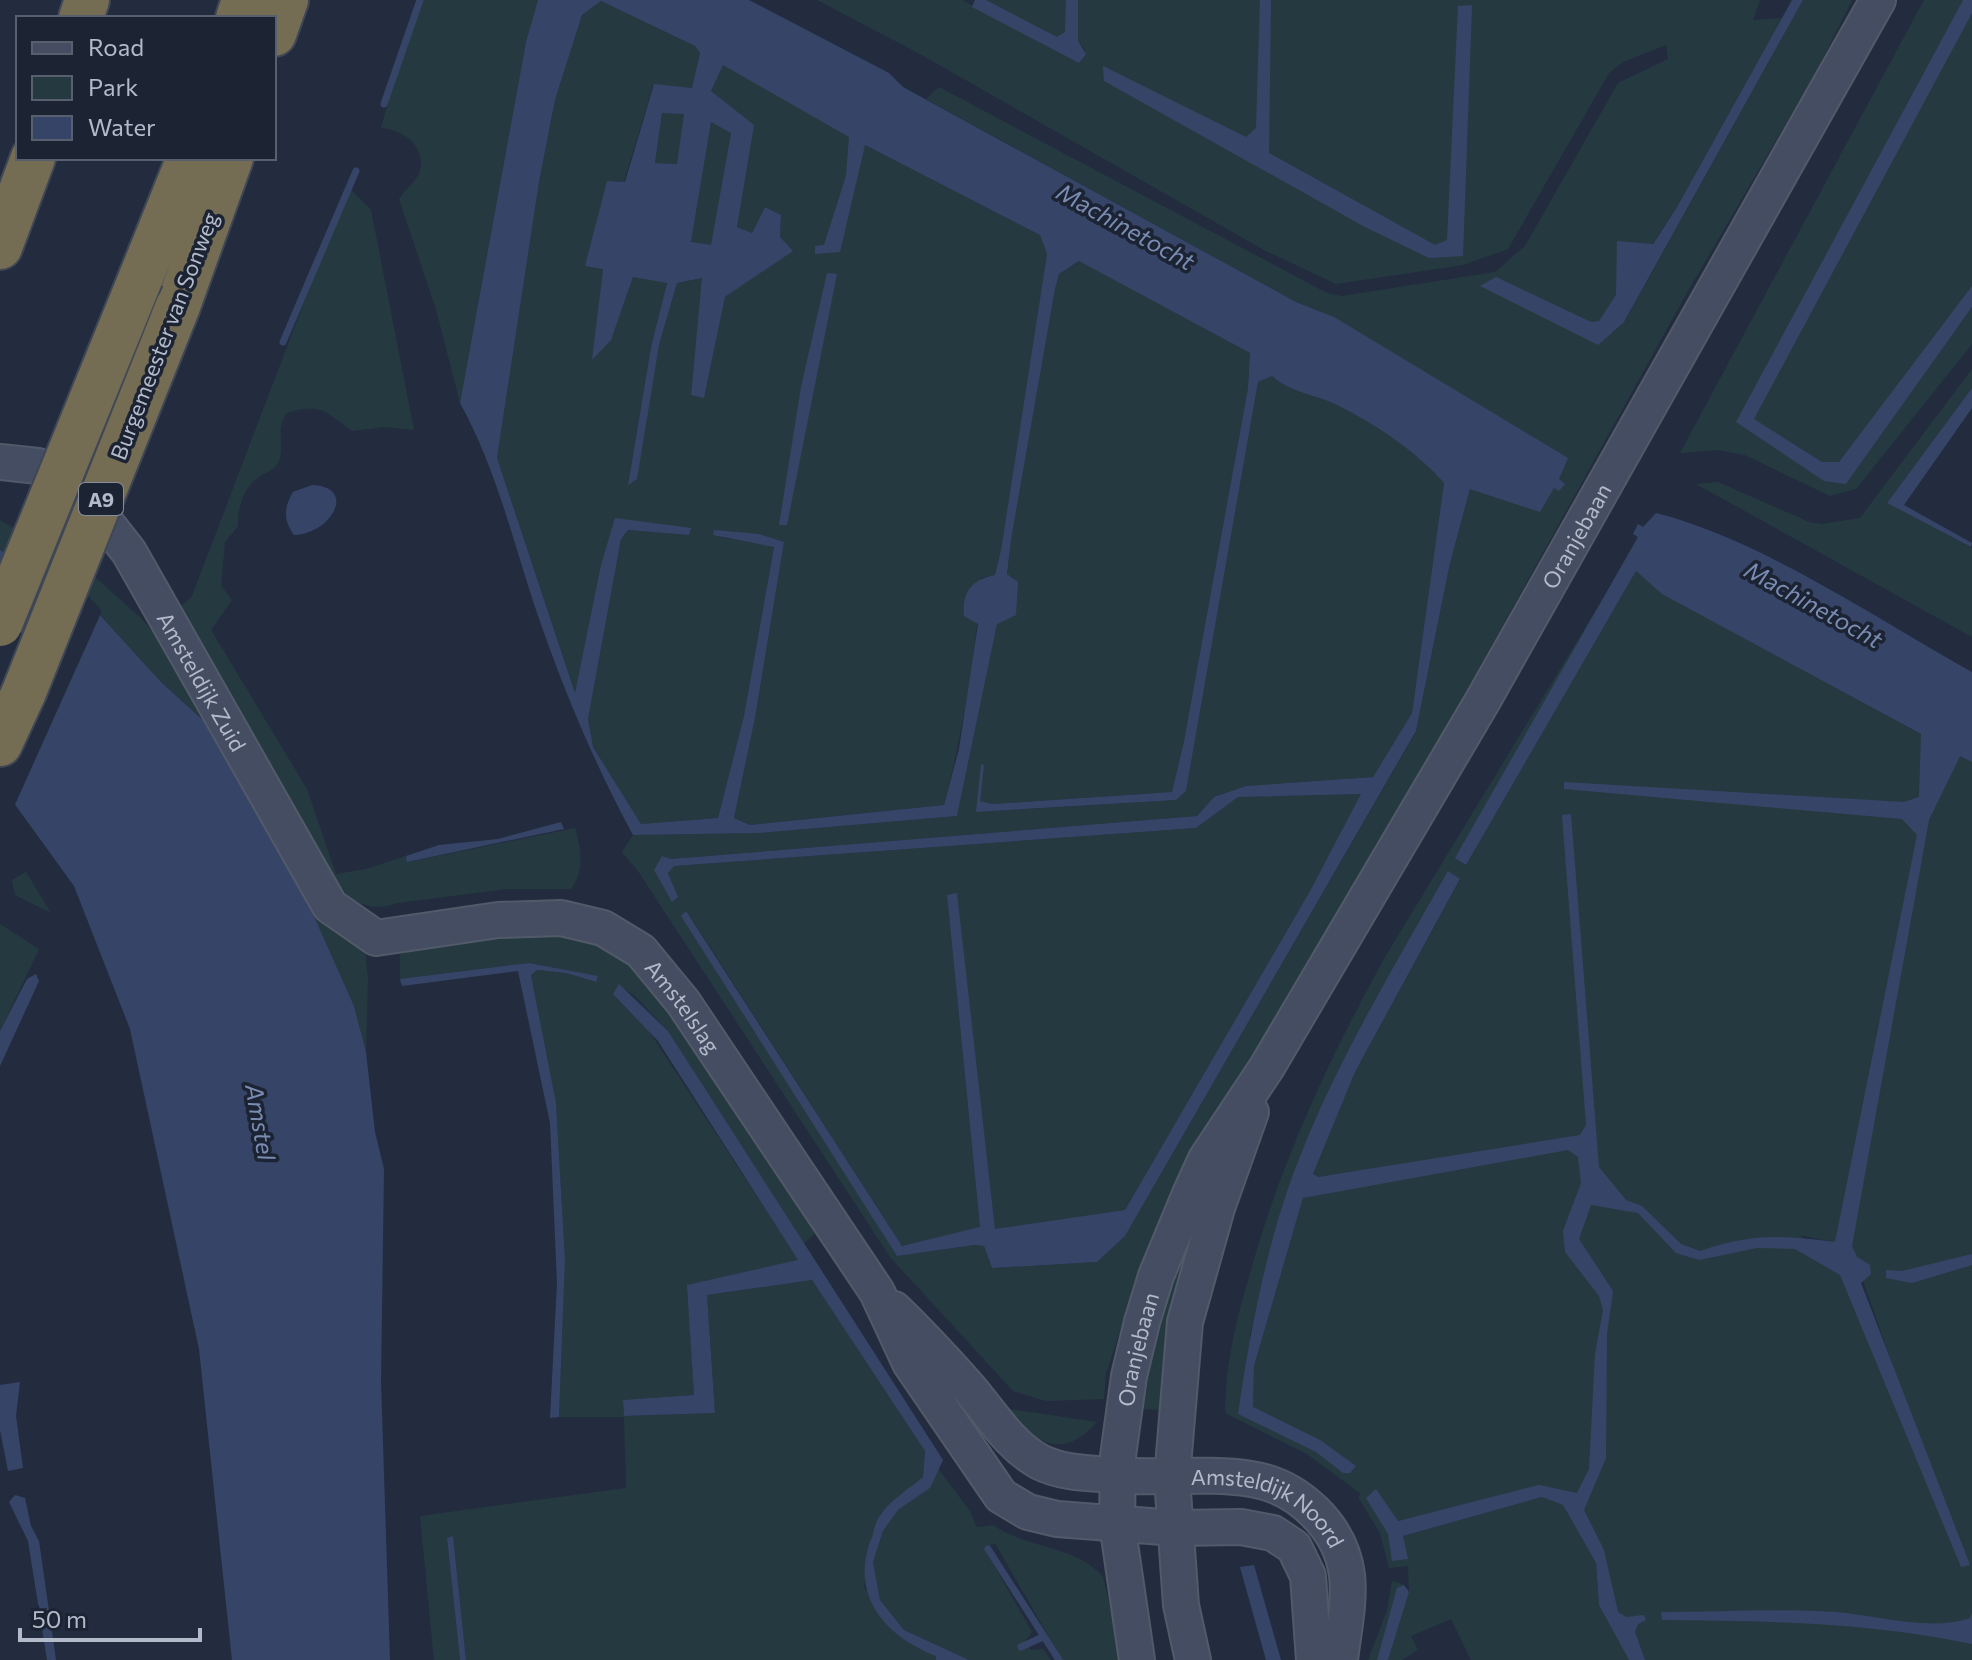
<svg xmlns="http://www.w3.org/2000/svg" width="1972" height="1660" font-family="Commissioner,sans-serif">
<style>
.green{fill:#253a40;fill-rule:evenodd}
.water{fill:#364567;fill-rule:evenodd}
.pier{fill:#232c3f}
.lines{fill:none;stroke-linecap:round;stroke-linejoin:round}
.stream{stroke:#364567;stroke-width:7}
.secondary-casing{stroke:#525a6a;stroke-width:38}
.highway-casing{stroke:#3f4757;stroke-width:48}
.secondary{stroke:#454d62;stroke-width:34}
.highway{stroke:#756c54;stroke-width:44}
.highway-bridge-casing{stroke:#3f4757;stroke-width:48;stroke-linecap:butt}
.highway-bridge{stroke:#756c54;stroke-width:44}
.labels{text-anchor:middle;dominant-baseline:central;stroke-width:7;stroke-linejoin:round;paint-order:stroke}
.shield{fill:#1c2434;stroke:#868d9d;stroke-width:2}
.shield-label{font-size:20px;font-weight:bold;fill:#b3baca}
.street-label{font-size:22px;fill:#b3baca;stroke:#1c2434}
.water-label{font-size:24px;font-style:italic;fill:#7a8cb2;stroke:#1c2434}
</style>
<rect width="100%" height="100%" fill="#232c3f"/>
<g class="green">
<path d="M416,0H538L526,42L460,403L436,309L399,199C404,191 415,182 419,174C429,147 402,129 381,128Z"/>
<path d="M817,0H962L1079,63L1085,50L1078,41V0H1760L1753,20L1782,18L1677,207L1652,244L1617,242L1625,321L1803,0H1852L1818,68L1684,298L1452,717L1281,1014L1136,1282L1106,1374L1104,1399L1046,1401L1013,1391L890,1257L638,871L622,852L633,835L758,833L957,816L997,623L1014,578L1007,575L1011,540L1055,289L1059,274L1080,261L1250,353L1248,388L1184,741L1172,792L992,804L979,801L981,764L977,812L1176,800L1186,791L1258,382L1272,376C1291,394 1316,394 1339,406C1375,424 1417,452 1444,483L1412,713L1373,777L1246,786L1214,797L1197,816L671,859L662,856L655,869L678,897L668,872L674,866L1196,828L1238,797L1362,794L1310,891L1125,1210L995,1230L956,894L947,896L980,1228L902,1246L687,911L897,1256L974,1245L984,1246L992,1268L1097,1262L1125,1236L1416,732L1450,563L1470,489C1498,496 1537,496 1564,483L1317,310L1296,302L926,99L939,87L1327,293L1342,296L1495,272L1525,246L1618,83L1668,59L1666,45L1623,62L1609,73L1508,249L1463,265L1336,284L1264,250L920,54Z"/>
<polygon points="982,0 1068,0 1068,50"/>
<polygon points="1924,0 1963,0 1737,422 1846,484 1972,307 1972,344 1856,489 1830,496 1745,455 1718,450 1680,453"/>
<polygon points="1966,0 1972,0 1972,293 1839,462 1822,462 1753,419"/>
<path d="M601,1L695,46L700,53L692,88L653,85L624,182L607,181L586,266L603,268L593,358L611,339L633,277L667,282L651,347L628,484L659,345L677,283L703,278L691,394L704,398L725,297L792,251L780,237L781,215L765,207L752,233L737,227L753,125L711,91L723,64L857,141L1040,235L1047,254L1001,550L995,575L981,578C976,655 963,731 944,805L750,825L734,818L755,718L784,542L713,536L774,546L744,716L718,818L641,824L593,747L588,719L621,539L628,530L689,535L615,519L575,693L497,458L539,182L555,100L582,15Z"/>
<polygon points="662,113 685,113 677,164 655,163"/>
<polygon points="711,121 731,133 711,246 691,243"/>
<path d="M348,187L371,210L414,430L384,427L352,431C326,412 321,402 287,413C273,430 288,451 276,466C272,471 265,473 260,476C243,488 238,506 238,526L225,542L221,586L232,600L211,630L307,789L336,874L366,869L406,856L408,862L575,828C581,849 585,870 571,889H507L397,903C371,913 352,902 332,884L179,608L192,596Z"/>
<polygon points="1972,369 1972,388 1887,503 1972,548 1972,637 1696,484 1718,482 1809,522 1822,524 1860,518"/>
<polygon points="0,520 89,572 141,618 169,650 365,950 368,977 366,1052 354,1006 309,905 205,722 162,683 86,600 0,550"/>
<path d="M1624,564L1456,858L1466,865L1636,571L1663,594L1972,762V1660H1635L1601,1565L1564,1494L1523,1493L1397,1521L1407,1557L1403,1536L1542,1497L1563,1505L1596,1563L1599,1605L1629,1660H1471L1451,1619L1411,1636L1418,1650L1402,1660H1388L1409,1592L1408,1566L1389,1568L1380,1533L1358,1497L1361,1494L1307,1454L1225,1413C1225,1364 1237,1317 1251,1270C1282,1159 1330,1057 1385,957ZM1449,872L1460,880L1355,1072L1313,1174L1317,1177L1580,1142L1303,1198L1254,1366L1253,1407L1250,1335L1298,1161L1337,1076ZM1800,1235L1851,1246L1935,1487L1840,1275Z"/>
<polygon points="26,872 51,913 15,895 12,880"/>
<polygon points="0,924 39,949 0,1031"/>
<polygon points="525,928 587,938 636,962 719,1076 815,1234 803,1244 668,1031 635,996 619,985 799,1261 688,1285 694,1395 623,1400 624,1416 715,1413 707,1295 812,1280 925,1451 923,1477 880,1514 864,1587 919,1649 937,1656 936,1660 466,1660 453,1537 447,1538 460,1660 434,1660 420,1516 626,1488 624,1417 559,1417 565,1260 556,1104 531,975 537,970 566,973 595,982 597,976 529,963 400,979 400,954 413,946"/>
<path d="M1206,1196L1165,1410L1141,1409C1147,1335 1177,1264 1206,1196Z"/>
<path d="M1009,1409L1097,1422C1061,1462 1039,1441 1003,1414Z"/>
<path d="M937,1467L970,1511L977,1527L993,1525C1027,1549 1076,1545 1103,1577L1123,1660H1062L995,1543L984,1548L1032,1632L1025,1641L1031,1650L1043,1649L1051,1660H969L904,1630L880,1600L873,1562L883,1531L898,1510L930,1488Z"/>
<polygon points="1392,1581 1404,1585 1377,1660 1368,1660 1387,1611"/>
</g>
<g class="water">
<path d="M538,0H749L889,73L903,87L1296,302L1334,317L1568,458L1559,479L1565,484L1559,491L1554,488L1540,512L1470,489L1450,563L1416,731L1125,1236L1097,1262L992,1268L984,1246L974,1245L897,1256L681,916L686,911L902,1246L980,1227L947,895L957,893L995,1229L1125,1210L1310,891L1361,794L1238,797L1196,828L674,866L668,873L678,897L672,902L654,870L662,856L671,859L1197,816L1214,797L1246,786L1373,777L1412,713L1444,483C1417,452 1375,424 1339,406C1316,394 1292,394 1272,376L1258,382L1186,791L1176,800L976,812L981,764L984,765L980,801L992,804L1172,792L1184,741L1248,388L1250,353L1079,261L1059,274L1055,289L1011,540L1007,574L1018,582L1016,615L997,624L957,816L758,833L633,835C593,761 561,684 534,604C512,537 495,466 460,403L526,42ZM601,1L695,46L700,53L692,88L654,84L625,182L607,181L585,266L603,269L592,360L611,340L633,277L667,283L651,347L628,485L637,479L659,345L677,283L702,278L691,395L704,398L725,297L793,251L780,237L781,215L765,207L752,233L737,227L754,125L711,91L723,65L849,137L846,176L824,245L815,246V254L840,252L865,145L1040,235L1047,254L1001,550L995,575C971,580 962,592 964,616L978,624L959,749L944,805L750,825L734,818L755,718L784,542L759,534L714,530L713,535L774,547L744,716L718,818L641,824L593,747L588,719L621,539L628,530L689,535L691,528L615,518L601,565L575,693L497,458L539,182L555,100L582,15ZM662,113L684,114L677,164L655,163ZM711,122L731,133L711,245L691,242Z"/>
<polygon points="975,0 986,0 1057,37 1065,32 1066,0 1078,0 1078,41 1086,54 1079,63 972,7"/>
<polygon points="1260,0 1271,0 1269,153 1435,245 1447,240 1458,6 1472,5 1463,256 1429,258 1365,227 1104,81 1103,66 1246,137 1256,128"/>
<polygon points="1792,0 1803,0 1624,322 1598,345 1480,286 1496,277 1591,322 1599,321 1616,295 1617,241 1653,244 1677,207"/>
<polygon points="1963,0 1972,0 1972,13 1754,419 1822,462 1839,462 1972,286 1972,307 1846,484 1824,481 1736,422"/>
<polygon points="827,273 837,274 787,525 779,525 801,387"/>
<polygon points="1972,388 1972,408 1904,505 1972,543 1971,547 1887,503"/>
<path d="M312,485C358,487 331,534 294,535C283,520 284,507 293,492Z"/>
<path d="M1656,513C1760,539 1877,619 1972,672V762L1960,756L1929,820L1852,1246L1857,1257L1870,1265L1871,1274L1861,1283L1970,1565L1961,1567L1840,1275L1795,1249L1757,1248L1699,1260L1676,1253L1638,1213L1591,1205L1579,1239L1613,1291L1607,1334L1606,1458L1584,1510L1604,1550L1618,1612L1626,1617L1644,1615L1646,1620L1638,1624L1635,1632L1645,1660H1629L1599,1605L1596,1563L1563,1505L1542,1497L1403,1536L1408,1559L1392,1561L1388,1534L1366,1498L1376,1489L1398,1521L1539,1485L1577,1493L1589,1469L1595,1354L1603,1310L1599,1296L1565,1252L1563,1231L1581,1183L1578,1157L1568,1150L1303,1198L1254,1366L1253,1407L1320,1440L1356,1466L1350,1473H1343L1316,1452L1238,1414C1250,1331 1268,1237 1299,1159C1338,1059 1395,965 1448,871L1460,879L1355,1072L1313,1174L1318,1177L1580,1135L1586,1125L1562,815L1571,814L1599,1167L1626,1200L1642,1206L1681,1244L1700,1251C1752,1233 1782,1235 1835,1242L1917,835L1902,819L1564,789V782L1904,802L1919,797L1921,734L1662,594L1636,571L1466,865L1455,858L1638,537L1633,534L1638,524L1643,527Z"/>
<polygon points="0,550 86,600 162,683 205,722 309,905 354,1006 366,1052 375,1132 384,1169 381,1381 390,1660 232,1660 199,1349 130,1029 74,886 11,799 0,777"/>
<polygon points="561,822 564,829 407,862 406,856 439,845 498,839"/>
<polygon points="529,963 598,976 596,982 566,973 537,970 531,975 556,1103 565,1260 559,1417 550,1418 557,1283 550,1123 518,971 402,986 400,979"/>
<polygon points="36,974 39,981 0,1066 0,1031 27,979"/>
<path d="M619,984L668,1031L943,1460L930,1488L898,1510L883,1531L873,1562L880,1600L904,1630L969,1660H936V1656C883,1635 849,1594 872,1537C874,1530 876,1520 881,1514C891,1500 910,1488 923,1477L925,1451L812,1280L707,1295L715,1413L624,1416L623,1400L694,1395L687,1285L798,1260L658,1041L613,994Z"/>
<polygon points="1972,1254 1972,1265 1912,1283 1886,1278 1886,1270 1902,1271"/>
<polygon points="20,1382 16,1416 23,1468 8,1471 0,1430 0,1385"/>
<polygon points="15,1495 25,1498 31,1526 39,1541 56,1660 47,1660 28,1541 9,1502"/>
<polygon points="453,1536 466,1660 460,1660 447,1538"/>
<polygon points="1254,1565 1281,1660 1266,1660 1240,1567"/>
<polygon points="1404,1585 1409,1592 1388,1660 1377,1660 1397,1588"/>
<path d="M1661,1612C1718,1612 1777,1608 1835,1612C1876,1615 1930,1632 1970,1618L1972,1613V1644C1869,1622 1767,1621 1662,1620Z"/>
</g>
<polygon class="pier" points="9,550 89,597 102,611 13,809 0,784 0,574"/>
<g class="lines">
<g class="stream">
<polyline points="384,104 420,0"/>
<polyline points="283,342 356,171"/>
<polyline points="988,1549 1059,1660"/>
<polyline points="1021,1647 1043,1637"/>
</g>
<defs>
<g id="secondary">
<path id="s1" d="M0,462L38,466L62,478L86,497L129,552L330,906L376,938L498,920L561,918L603,928L641,951L683,1002L877,1292L910,1363L1001,1496L1028,1512L1057,1519L1176,1528L1241,1527L1273,1533L1294,1547L1308,1576L1314,1660"/>
<path id="s2" d="M894,1309C920,1334 945,1361 969,1388C991,1414 1010,1446 1040,1462C1062,1473 1088,1473 1111,1475C1157,1479 1205,1472 1251,1479C1298,1486 1341,1527 1347,1575C1350,1603 1343,1633 1340,1660"/>
<path id="s3" d="M1137,1660L1117,1523L1118,1456L1129,1376L1142,1322L1156,1276L1190,1194L1206,1159L1267,1067L1482,702L1878,0"/>
<polyline points="1193,1660 1181,1605 1172,1478 1185,1322 1217,1208 1251,1112"/>
</g>
<g id="highway">
<polyline points="81,18 87,0"/>
<polyline points="238,18 244,0"/>
<polyline points="274,34 286,0"/>
<polyline points="0,247 33,158"/>
<polyline points="141,277 189,158"/>
<polyline points="178,306 231,158"/>
<polyline points="0,744 24,692"/>
</g>
</defs>
<use href="#secondary" class="secondary-casing"/>
<use href="#highway" class="highway-casing"/>
<use href="#secondary" class="secondary"/>
<use href="#highway" class="highway"/>
<defs>
<g id="highway-bridge">
<polyline points="0,624 141,277"/>
<polyline points="24,692 178,306"/>
</g>
</defs>
<use href="#highway-bridge" class="highway-bridge-casing"/>
<use href="#highway-bridge" class="highway-bridge"/>
</g>
<g class="labels">
<rect class="shield" x="79" y="483" width="44" height="32" rx="6"/>
<g class="shield-label">
<text x="101" y="499">A9</text>
</g>
<g class="street-label">
<text transform="translate(164 336) rotate(-69)">Burgemeester van Sonweg</text>
<text stroke="none"><textPath href="#s3" startOffset="1242">Oranjebaan</textPath></text>
<text stroke="none"><textPath href="#s1" startOffset="314">Amsteldijk Zuid</textPath></text>
<text stroke="none"><textPath href="#s1" startOffset="972">Amstelslag</textPath></text>
<text stroke="none"><textPath href="#s3" startOffset="314">Oranjebaan</textPath></text>
<text stroke="none"><textPath href="#s2" startOffset="452">Amsteldijk Noord</textPath></text>
</g>
<g class="water-label">
<text transform="translate(1126 226) rotate(29)">Machinetocht</text>
<text transform="translate(1814 604) rotate(29)">Machinetocht</text>
<text transform="translate(261 1122) rotate(80)">Amstel</text>
</g>
</g>
<rect x="16" y="16" width="260" height="144" fill="#1c2434" stroke="#586070" stroke-width="2"/>
<rect x="32" y="42" width="40" height="12" fill="#454d62" stroke="#586070" stroke-width="2"/>
<text x="88" y="56" font-size="24" fill="#b3baca">Road</text>
<rect x="32" y="76" width="40" height="24" fill="#253a40" stroke="#586070" stroke-width="2"/>
<text x="88" y="96" font-size="24" fill="#b3baca">Park</text>
<rect x="32" y="116" width="40" height="24" fill="#364567" stroke="#586070" stroke-width="2"/>
<text x="88" y="136" font-size="24" fill="#b3baca">Water</text>
<path d="M20 1628v12h180v-12" fill="none" stroke="#b3baca" stroke-width="4"/>
<text x="32" y="1628" font-size="24" fill="#b3baca" stroke="#1c2434" stroke-width="6" paint-order="stroke">50 m</text>
</svg>
